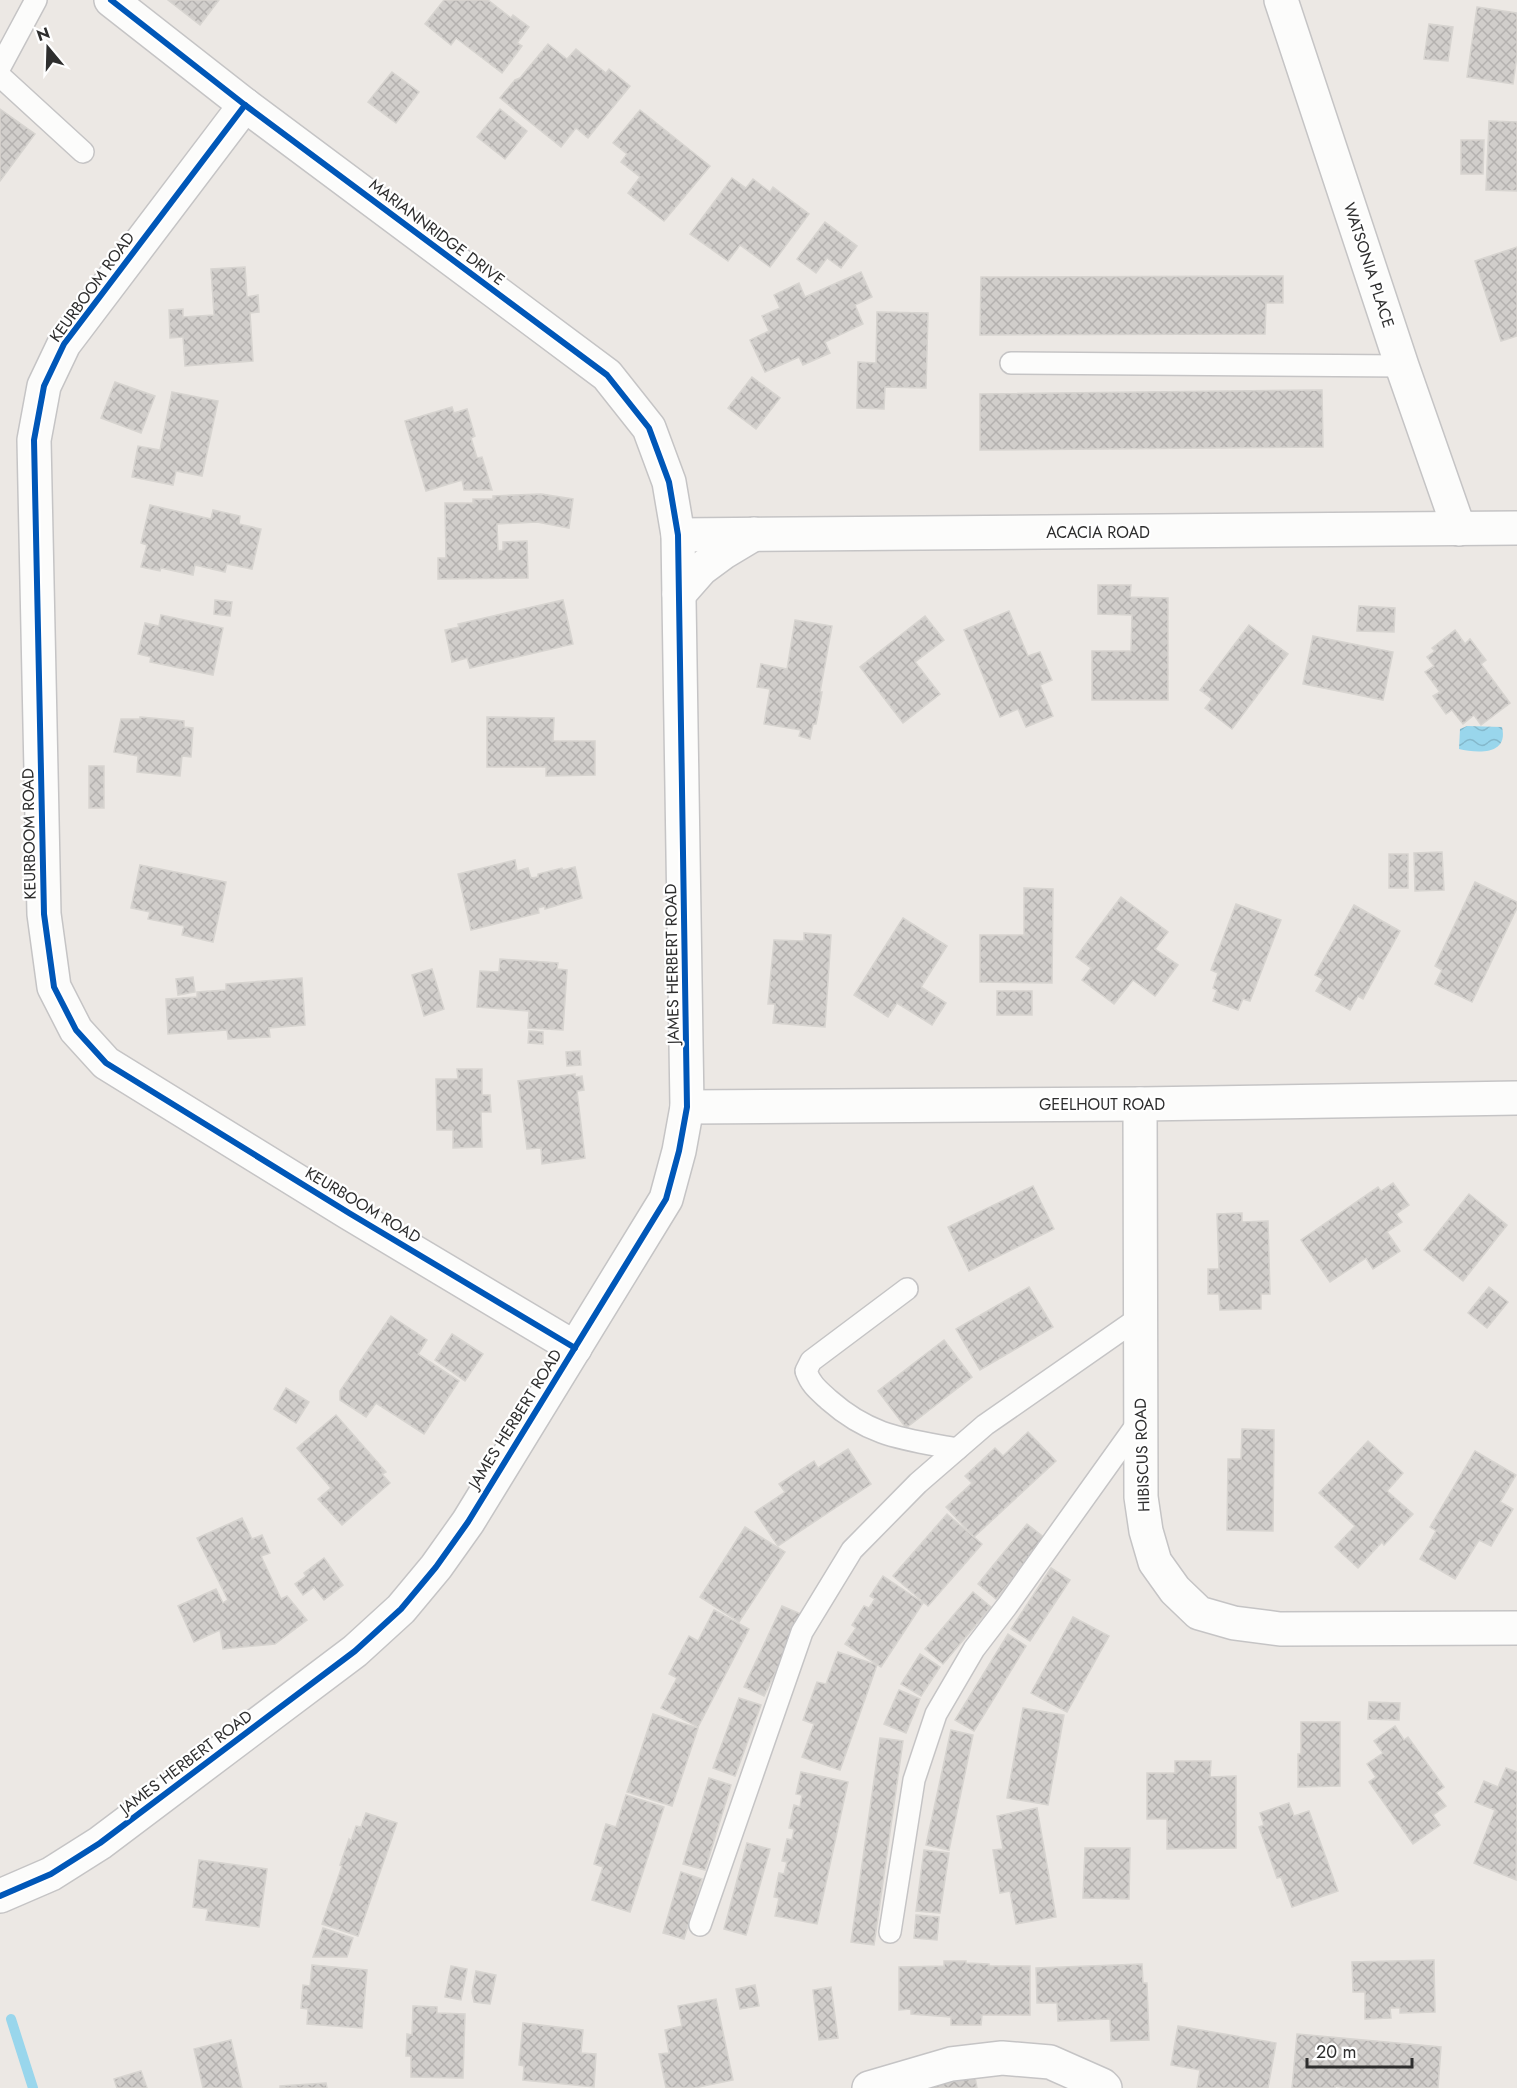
<svg xmlns="http://www.w3.org/2000/svg" width="1517" height="2088" font-family="Jost,sans-serif">
<style>
.water{fill:url(#water-waves)}
.lines{fill:none;stroke-linecap:round;stroke-linejoin:round}
.stream{stroke:#99d6ec;stroke-width:10}
.building{fill:url(#building-cross-hatch);stroke:#d7d4d0;stroke-width:1.5}
.lane-casing{stroke:#c5c4c5;stroke-width:24}
.street-casing{stroke:#c5c4c5;stroke-width:36}
.lane{stroke:#fcfcfb;stroke-width:21}
.street{stroke:#fcfcfb;stroke-width:33}
.cycleway-casing{stroke:#fff;stroke-width:10}
.cycleway{stroke:#0057b8;stroke-width:6}
.labels{text-anchor:middle;dominant-baseline:central;stroke-width:4.5;stroke-linejoin:round;paint-order:stroke}
.street-label{font-size:16px;fill:#2e2e2e;stroke:#fff}
</style>
<defs>
<pattern id="water-waves" width="16" height="10" patternUnits="userSpaceOnUse" patternTransform="scale(1.5)"><rect width="16" height="10" fill="#99d6ec"/><path d="M0 5q4-4 8 0t8 0" fill="none" stroke="#84b8cb"/></pattern>
<pattern id="building-cross-hatch" width="8" height="8" patternUnits="userSpaceOnUse" patternTransform="scale(1.5)"><rect width="8" height="8" fill="#d1cecb"/><path d="M0 0l8 8M0 8l8-8" fill="none" stroke="#b4b1af"/></pattern>
</defs>
<rect width="100%" height="100%" fill="#ece8e4"/>
<path class="water" d="M1467,726L1502,727C1509,756 1476,753 1459,749L1460,729Z"/>
<g class="lines">
<polyline class="stream" points="11,2019 33,2088"/>
</g>
<g class="building">
<polygon points="168,0 219,0 200,25"/>
<polygon points="444,0 488,0 511,18 513,15 529,27 517,43 522,46 502,73 456,38 451,45 425,24"/>
<polygon points="1477,7 1517,13 1517,55 1513,84 1467,77"/>
<polygon points="1429,24 1453,27 1448,61 1424,59"/>
<polygon points="548,44 567,59 576,49 606,73 609,69 630,86 588,138 576,128 561,147 500,98 515,80 520,78"/>
<polygon points="392,72 419,92 396,123 368,102"/>
<polygon points="0,109 35,134 0,181"/>
<polygon points="500,109 527,131 505,159 477,137"/>
<polygon points="640,110 710,166 664,221 628,193 640,177 621,162 627,154 613,143"/>
<polygon points="1489,121 1517,122 1517,191 1486,190"/>
<polygon points="1461,140 1484,140 1483,174 1461,174"/>
<polygon points="732,178 746,188 753,179 770,192 773,187 809,214 770,267 740,245 728,261 690,234"/>
<polygon points="825,222 857,246 841,268 827,258 816,273 797,259"/>
<polygon points="1517,247 1517,336 1501,341 1475,261"/>
<polygon points="245,267 247,297 258,295 259,312 250,313 253,361 185,366 183,337 170,338 169,310 183,309 183,317 214,315 211,269"/>
<polygon points="861,272 872,297 855,305 863,324 825,342 830,353 803,365 799,357 765,372 750,340 769,331 762,316 780,308 774,295 799,283 805,297"/>
<polygon points="1283,276 1283,303 1266,303 1265,334 980,335 981,277"/>
<polygon points="877,312 928,313 926,388 885,387 884,409 857,408 858,362 876,363"/>
<polygon points="752,377 780,398 756,429 728,408"/>
<polygon points="115,382 155,396 141,433 101,418"/>
<polygon points="1322,390 1323,447 980,450 980,394"/>
<polygon points="172,392 218,401 202,476 176,471 173,485 132,477 138,446 160,450"/>
<polygon points="452,407 454,413 467,409 475,436 471,438 477,458 482,457 492,490 464,490 462,480 426,491 405,421"/>
<polygon points="541,494 573,499 569,528 537,522 497,524 498,551 503,550 503,542 527,541 528,578 438,579 438,558 446,558 445,503 473,503 473,499 493,499 493,496"/>
<polygon points="150,505 211,519 213,510 240,516 239,524 261,529 252,569 227,564 225,572 195,565 193,575 161,568 160,571 141,567 147,545 141,543"/>
<polygon points="1098,585 1131,585 1130,597 1168,598 1168,700 1092,700 1092,651 1131,651 1132,615 1098,614"/>
<polygon points="215,600 232,602 230,616 214,614"/>
<polygon points="563,600 573,644 470,668 467,658 452,662 445,630 459,627 458,624"/>
<polygon points="1359,606 1395,608 1394,632 1357,631"/>
<polygon points="1009,611 1028,656 1040,652 1052,680 1040,685 1053,716 1026,727 1018,709 1000,717 964,630"/>
<polygon points="161,615 223,628 213,675 150,662 151,657 138,654 145,623 159,626"/>
<polygon points="925,616 944,640 915,662 940,694 903,723 860,667"/>
<polygon points="795,620 832,626 820,692 822,692 816,724 813,724 810,739 799,736 801,730 764,724 770,689 757,687 761,664 787,669"/>
<polygon points="1249,625 1288,654 1232,729 1205,708 1212,699 1200,690"/>
<polygon points="1455,630 1465,644 1470,639 1486,660 1481,664 1510,703 1481,725 1474,715 1463,724 1452,710 1446,714 1433,696 1440,692 1425,672 1434,666 1427,657 1435,651 1432,648"/>
<polygon points="1313,636 1393,652 1383,700 1303,684"/>
<polygon points="140,717 184,721 184,727 193,728 191,757 182,756 180,776 137,772 138,756 114,752 121,719 140,719"/>
<polygon points="487,717 554,718 553,741 595,741 595,775 546,776 546,767 487,767"/>
<rect x="89" y="766" width="15" height="42"/>
<polygon points="1442,852 1444,890 1415,891 1414,853"/>
<rect x="1389" y="854" width="19" height="34"/>
<polygon points="515,860 517,871 528,868 531,878 538,877 538,874 562,868 563,870 575,867 582,898 545,909 545,906 538,908 539,913 471,930 458,874"/>
<polygon points="140,865 226,882 213,942 182,935 184,926 148,919 150,912 131,908"/>
<polygon points="1475,882 1517,902 1517,908 1472,1002 1435,984 1442,970 1435,966"/>
<polygon points="1024,888 1053,889 1052,983 980,982 980,935 1024,935"/>
<polygon points="1121,897 1168,932 1155,949 1178,965 1155,996 1133,980 1114,1004 1082,980 1091,968 1076,957"/>
<polygon points="1236,904 1281,920 1250,1001 1243,999 1238,1010 1213,1001 1217,990 1213,988 1218,973 1211,970"/>
<polygon points="1354,905 1400,931 1363,999 1358,996 1350,1010 1316,991 1323,979 1315,975"/>
<polygon points="903,918 947,946 921,987 946,1003 932,1025 897,1003 888,1017 854,995"/>
<polygon points="804,933 831,935 825,1027 773,1023 775,1004 768,1004 774,940 804,941"/>
<polygon points="500,959 558,963 557,969 567,970 563,1030 528,1028 529,1011 477,1007 480,971 499,972"/>
<polygon points="432,969 444,1009 424,1016 412,975"/>
<polygon points="193,977 195,992 178,995 176,979"/>
<polygon points="302,978 305,1025 269,1028 270,1037 228,1039 227,1030 168,1034 166,999 197,997 197,992 226,990 226,984"/>
<rect x="997" y="991" width="35" height="24"/>
<polygon points="529,1031 543,1032 543,1044 528,1043"/>
<polygon points="580,1051 581,1065 567,1066 566,1052"/>
<polygon points="457,1069 482,1069 482,1095 490,1095 491,1112 481,1112 482,1147 453,1148 453,1130 437,1130 436,1079 458,1079"/>
<polygon points="575,1074 575,1077 582,1076 584,1090 577,1091 585,1158 542,1164 541,1148 527,1149 518,1081"/>
<polygon points="1393,1183 1409,1205 1396,1214 1402,1222 1387,1232 1400,1251 1373,1269 1366,1258 1330,1282 1301,1240 1378,1187 1381,1191"/>
<polygon points="1033,1186 1054,1229 969,1271 948,1227"/>
<polygon points="1469,1194 1507,1225 1463,1281 1424,1250"/>
<polygon points="1242,1213 1242,1222 1268,1221 1270,1294 1261,1294 1261,1309 1220,1310 1219,1294 1208,1294 1208,1269 1219,1269 1217,1214"/>
<polygon points="1029,1287 1053,1327 980,1370 956,1329"/>
<polygon points="1489,1287 1508,1302 1487,1328 1468,1313"/>
<polygon points="391,1316 427,1340 418,1354 459,1381 424,1434 376,1403 366,1417 340,1400 340,1391"/>
<polygon points="452,1334 483,1354 465,1381 435,1360"/>
<polygon points="944,1340 972,1377 906,1428 878,1391"/>
<polygon points="286,1388 309,1402 296,1423 274,1409"/>
<polygon points="336,1415 386,1472 382,1474 390,1483 342,1525 318,1499 331,1488 297,1448"/>
<polygon points="1242,1429 1274,1430 1273,1531 1227,1530 1228,1459 1241,1459"/>
<polygon points="1028,1432 1056,1461 974,1537 946,1507 972,1483 965,1476 995,1448 1003,1456"/>
<polygon points="1368,1441 1403,1473 1387,1491 1413,1514 1384,1545 1382,1542 1358,1568 1335,1547 1355,1526 1319,1493"/>
<polygon points="848,1449 871,1484 778,1546 755,1512 785,1492 779,1484 814,1461 818,1468"/>
<polygon points="1475,1451 1516,1475 1500,1502 1513,1509 1491,1546 1479,1540 1455,1579 1420,1559 1436,1531 1430,1527"/>
<polygon points="947,1514 982,1544 928,1606 893,1576"/>
<polygon points="242,1518 252,1539 262,1535 270,1553 261,1556 281,1599 287,1596 307,1620 275,1644 223,1649 220,1630 194,1642 178,1606 216,1589 223,1603 228,1600 197,1538"/>
<polygon points="1027,1524 1045,1538 996,1599 978,1584"/>
<polygon points="745,1527 785,1552 739,1622 700,1597"/>
<polygon points="324,1558 343,1585 324,1600 314,1587 303,1595 295,1584 306,1576 304,1573"/>
<polygon points="1051,1568 1070,1580 1030,1641 1011,1629"/>
<polygon points="883,1576 923,1603 881,1667 845,1644 856,1628 852,1625 864,1606 869,1608 875,1599 870,1596"/>
<polygon points="973,1592 991,1607 943,1664 925,1649"/>
<polygon points="782,1606 803,1615 764,1696 744,1687"/>
<polygon points="714,1610 749,1629 698,1727 661,1708 677,1678 669,1674 689,1636 698,1641"/>
<polygon points="1073,1617 1109,1636 1067,1712 1031,1693"/>
<polygon points="1008,1634 1026,1646 974,1731 955,1720"/>
<polygon points="838,1652 877,1665 840,1770 802,1757 814,1724 803,1720 817,1682 826,1684"/>
<polygon points="920,1654 940,1667 921,1696 901,1684"/>
<polygon points="899,1690 920,1699 906,1733 884,1724"/>
<polygon points="739,1698 761,1705 735,1776 713,1768"/>
<polygon points="1369,1702 1400,1703 1399,1720 1368,1719"/>
<polygon points="1023,1708 1064,1715 1048,1805 1007,1798"/>
<polygon points="653,1714 698,1728 672,1806 627,1792"/>
<polygon points="1301,1722 1340,1722 1340,1786 1298,1787 1298,1754 1301,1754"/>
<polygon points="1395,1726 1404,1740 1408,1737 1444,1787 1436,1793 1446,1806 1433,1815 1440,1825 1413,1844 1369,1782 1376,1777 1367,1764 1383,1753 1374,1741"/>
<polygon points="951,1730 973,1735 949,1850 926,1845"/>
<polygon points="880,1738 903,1741 874,1945 851,1942"/>
<polygon points="1175,1761 1211,1761 1210,1777 1236,1776 1236,1848 1167,1849 1167,1819 1147,1819 1147,1773 1175,1773"/>
<polygon points="1506,1768 1517,1772 1516,1880 1474,1863 1495,1810 1475,1802 1484,1781 1498,1787"/>
<polygon points="801,1772 848,1782 817,1924 775,1916 779,1898 774,1897 779,1873 784,1874 787,1862 782,1861 787,1839 792,1840 794,1829 789,1828 794,1805 800,1807 802,1795 796,1794"/>
<polygon points="709,1778 731,1785 705,1870 683,1864"/>
<polygon points="626,1795 664,1807 630,1912 592,1900 603,1867 594,1864 606,1824 616,1827"/>
<polygon points="1289,1803 1294,1816 1309,1811 1338,1891 1292,1907 1281,1877 1277,1878 1259,1827 1264,1825 1260,1813"/>
<polygon points="1037,1808 1056,1917 1016,1924 1010,1891 1000,1893 993,1850 1003,1849 997,1816"/>
<polygon points="366,1813 397,1823 358,1936 322,1924 342,1866 340,1865 349,1839 351,1841 356,1826 361,1827"/>
<polygon points="747,1843 770,1849 746,1935 724,1929"/>
<polygon points="1085,1848 1130,1848 1129,1899 1083,1898"/>
<polygon points="924,1850 949,1853 940,1913 916,1911"/>
<polygon points="199,1860 267,1869 259,1927 206,1920 208,1909 193,1907"/>
<polygon points="681,1872 702,1879 684,1939 663,1933"/>
<polygon points="916,1915 939,1917 937,1940 914,1938"/>
<polygon points="323,1928 353,1938 347,1957 313,1957"/>
<polygon points="1434,1960 1435,2012 1400,2013 1400,2008 1390,2008 1391,2018 1365,2019 1365,1992 1353,1992 1352,1962"/>
<polygon points="944,1961 966,1961 966,1963 989,1964 989,1966 1030,1966 1030,2015 982,2015 981,2025 951,2025 951,2017 911,2014 911,2009 899,2010 899,1967 944,1966"/>
<polygon points="1142,1964 1143,1983 1147,1983 1149,2040 1111,2041 1110,2019 1058,2021 1057,2003 1037,2003 1036,1968"/>
<polygon points="312,1965 367,1970 362,2028 307,2024 308,2009 301,2008 303,1985 310,1986"/>
<polygon points="451,1966 467,1969 461,2000 445,1997"/>
<polygon points="476,1971 496,1975 490,2004 474,2002 472,1992"/>
<polygon points="755,1985 759,2006 740,2009 736,1989"/>
<polygon points="831,1987 838,2038 819,2040 813,1990"/>
<polygon points="716,1999 733,2080 694,2088 666,2088 659,2054 669,2053 665,2030 682,2026 678,2006"/>
<polygon points="413,2006 437,2007 437,2013 465,2014 463,2078 411,2077 411,2056 406,2056 407,2034 412,2035"/>
<polygon points="523,2023 583,2030 581,2053 596,2054 594,2087 523,2080 524,2066 519,2065"/>
<polygon points="1178,2026 1276,2043 1268,2088 1197,2088 1200,2070 1171,2065"/>
<polygon points="1297,2034 1441,2047 1438,2088 1347,2088 1335,2086 1335,2088 1292,2088"/>
<polygon points="231,2040 242,2088 203,2088 194,2049"/>
<polygon points="141,2071 147,2088 117,2088 114,2079"/>
<polygon points="975,2077 977,2088 926,2088 926,2087"/>
<polygon points="326,2083 327,2088 280,2088 280,2086"/>
</g>
<g class="lines">
<defs>
<g id="lane">
<polyline points="0,67 36,0"/>
<polyline points="0,76 83,152"/>
<polyline points="1011,363 1402,366"/>
<path d="M907,1289L811,1361L806,1371C811,1385 818,1390 829,1400C871,1437 904,1439 957,1449"/>
<polyline points="700,1925 802,1632 852,1550 918,1483 985,1425 1140,1317"/>
<polyline points="890,1932 914,1780 936,1714 974,1649 1007,1606 1140,1420"/>
</g>
<g id="street">
<polyline points="1281,0 1402,366 1459,529"/>
<polyline points="245,105 64,344 44,386 34,440 44,914 54,987 76,1030 106,1063 349,1213 575,1348"/>
<polyline points="678,535 1517,528"/>
<polyline points="679,594 701,569 724,552 754,534"/>
<polyline points="1140,1104 1141,1497 1146,1531 1155,1562 1175,1590 1199,1613 1234,1623 1280,1629 1517,1628"/>
<polyline points="687,1107 1140,1104 1517,1098"/>
<polyline points="0,1896 51,1874 100,1843 355,1651 401,1609 436,1567 468,1522 666,1199 679,1151 687,1107 678,535 669,482 649,428 607,375 245,105 111,0"/>
<polyline points="869,2088 951,2064 1002,2058 1050,2062 1102,2085 1105,2088"/>
</g>
</defs>
<use href="#lane" class="lane-casing"/>
<use href="#street" class="street-casing"/>
<use href="#lane" class="lane"/>
<use href="#street" class="street"/>
<defs>
<g id="cycleway">
<polyline points="245,105 64,344 44,386 34,440 44,914 54,987 76,1030 106,1063 349,1213 575,1348"/>
<polyline points="0,1896 51,1874 100,1843 355,1651 401,1609 436,1567 468,1522 666,1199 679,1151 687,1107 678,535 669,482 649,428 607,375 245,105 111,0"/>
</g>
</defs>
<use href="#cycleway" class="cycleway-casing"/>
<use href="#cycleway" class="cycleway"/>
</g>
<g class="labels">
<g class="street-label">
<text transform="translate(437 232) rotate(37)">MARIANNRIDGE DRIVE</text>
<text transform="translate(1369 265) rotate(72)">WATSONIA PLACE</text>
<text transform="translate(92 287) rotate(-54)">KEURBOOM ROAD</text>
<text x="1098" y="532">ACACIA ROAD</text>
<text transform="translate(29 834) rotate(-91)">KEURBOOM ROAD</text>
<text transform="translate(672 964) rotate(-91)">JAMES HERBERT ROAD</text>
<text x="1102" y="1104">GEELHOUT ROAD</text>
<text transform="translate(363 1205) rotate(31)">KEURBOOM ROAD</text>
<text transform="translate(515 1419) rotate(-58)">JAMES HERBERT ROAD</text>
<text transform="translate(1142 1455) rotate(-92)">HIBISCUS ROAD</text>
<text transform="translate(186 1762) rotate(-37)">JAMES HERBERT ROAD</text>
</g>
</g>
<g transform="translate(48 48) rotate(341)" stroke="#ffffff" stroke-width="4.5" paint-order="stroke">
<path d="M0-4.5L10 22L0 15L-10 22Z" fill="#2e2e2e"/>
<text y="-9" font-size="16" font-weight="bold" text-anchor="middle" fill="#2e2e2e">N</text>
</g>
<path d="M1307 2058v9h105v-9" fill="none" stroke="#2e2e2e" stroke-width="3"/>
<text x="1316" y="2058" font-size="18" fill="#2e2e2e" stroke="#ffffff" stroke-width="4.5" paint-order="stroke">20 m</text>
</svg>
